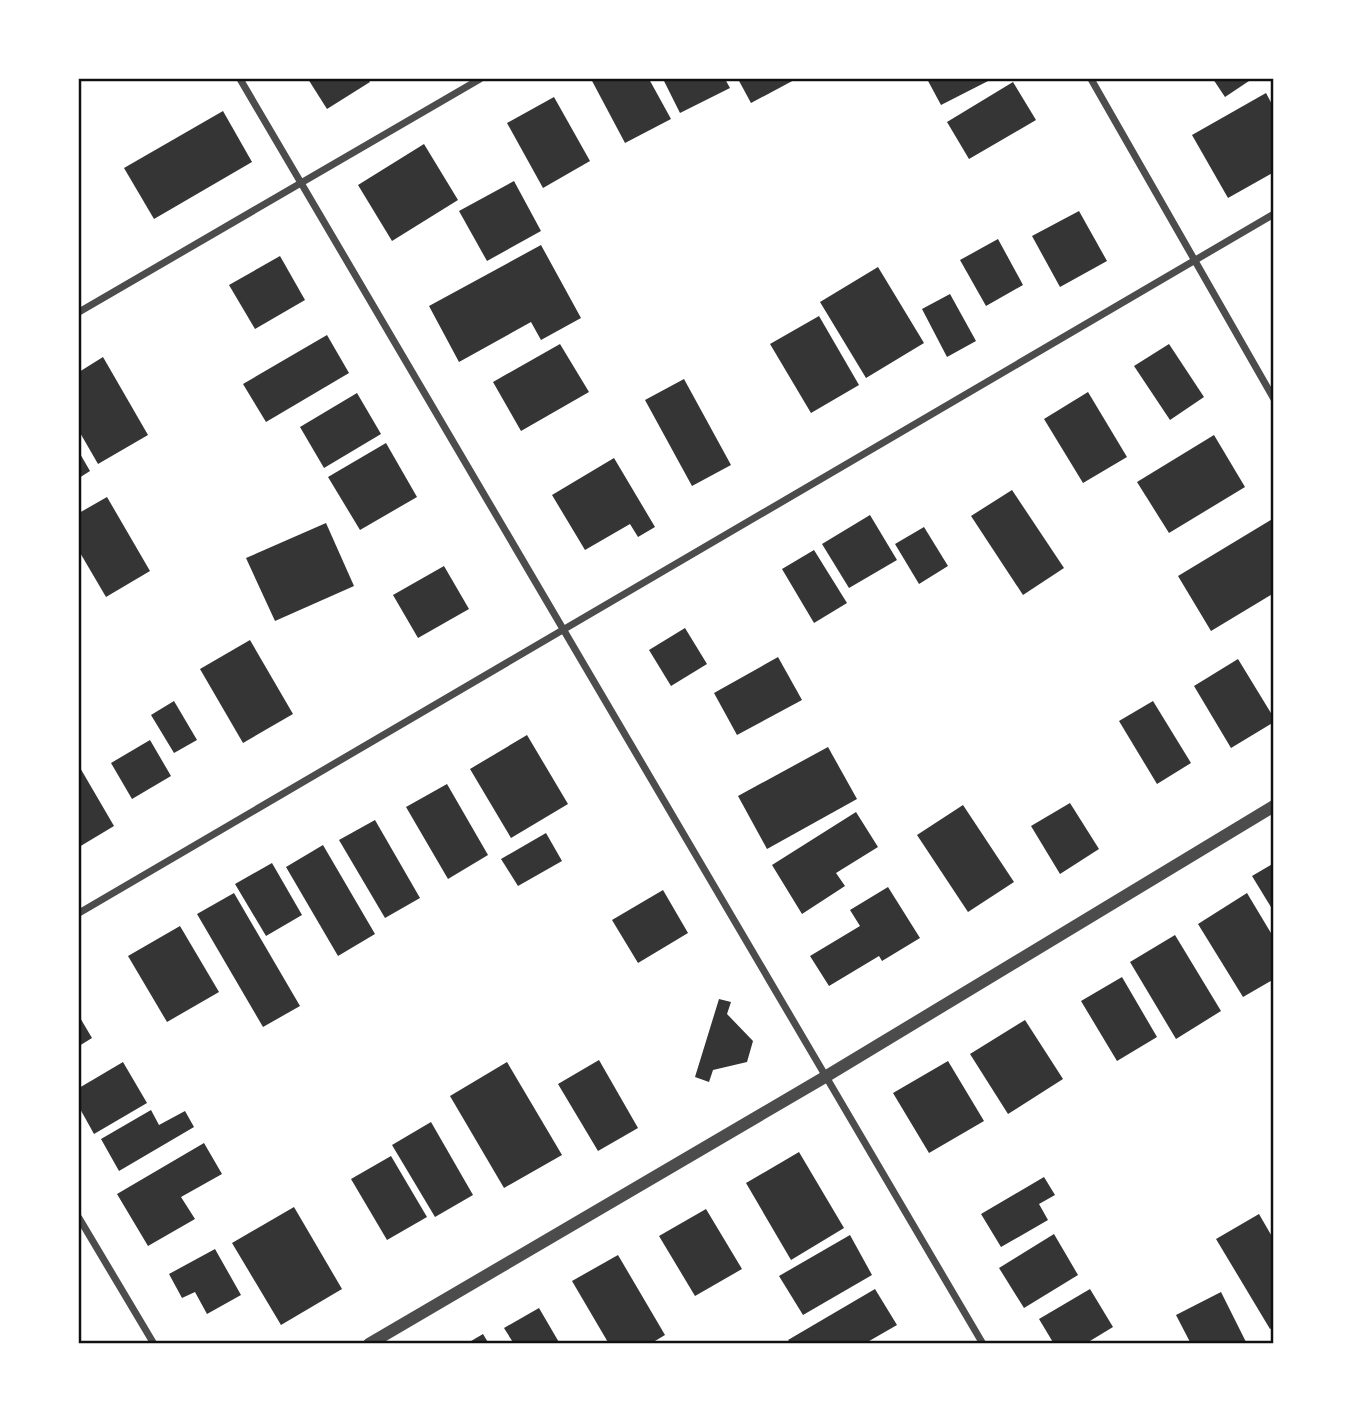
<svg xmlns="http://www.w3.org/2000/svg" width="1353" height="1423" font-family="'Golos Text',sans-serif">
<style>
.building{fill:#353535}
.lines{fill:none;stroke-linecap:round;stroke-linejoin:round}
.minor{stroke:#4c4c4c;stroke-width:7}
.tertiary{stroke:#4c4c4c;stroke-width:12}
.neatline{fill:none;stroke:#111;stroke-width:2.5}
</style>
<rect width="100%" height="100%" fill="#fff"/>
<g class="building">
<polygon points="308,79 368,79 370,82 327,109"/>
<polygon points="591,79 649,79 671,119 625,143"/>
<polygon points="663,79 725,79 730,88 680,113"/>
<polygon points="738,79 796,79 751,103"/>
<polygon points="927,79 992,79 941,105"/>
<polygon points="1213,79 1252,79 1225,97"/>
<polygon points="1013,82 1036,120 969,159 947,122"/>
<polygon points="1266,93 1274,108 1274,172 1228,198 1192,135"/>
<polygon points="554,97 590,161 543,188 507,123"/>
<polygon points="223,111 252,162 154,219 124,168"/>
<polygon points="424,144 458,200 392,241 358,185"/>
<polygon points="514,181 541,231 487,261 459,211"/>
<polygon points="1079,211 1107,261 1060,287 1032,236"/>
<polygon points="998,239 1023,285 986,306 960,260"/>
<polygon points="541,245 581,318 541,340 531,322 459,362 429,306"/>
<polygon points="280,256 305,300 255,329 229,285"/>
<polygon points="878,267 924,343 866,378 820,302"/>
<polygon points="950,294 976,341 947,357 922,309"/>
<polygon points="819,316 859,385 811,413 770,344"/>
<polygon points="327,335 349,373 266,422 243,384"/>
<polygon points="560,344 589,392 521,431 493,382"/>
<polygon points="1169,344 1204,397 1170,420 1134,366"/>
<polygon points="103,357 148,435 98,464 79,431 79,372"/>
<polygon points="684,379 731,465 692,486 645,400"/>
<polygon points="1088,392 1127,457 1083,483 1044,419"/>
<polygon points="357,393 381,434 324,468 300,427"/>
<polygon points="1214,435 1245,487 1169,533 1137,482"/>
<polygon points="386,443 417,497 360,530 328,477"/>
<polygon points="79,452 90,471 79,478"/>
<polygon points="614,458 655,527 638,537 630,524 585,550 552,495"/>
<polygon points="1012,490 1064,568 1023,595 971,516"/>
<polygon points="107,497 150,571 106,597 79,551 79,513"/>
<polygon points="870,515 897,560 849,588 822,544"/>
<polygon points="1274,518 1274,593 1211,631 1178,576"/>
<polygon points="326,523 354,586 275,621 246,558"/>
<polygon points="924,527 948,566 919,584 895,544"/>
<polygon points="814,550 847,603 814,623 782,569"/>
<polygon points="444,566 469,609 418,638 393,595"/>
<polygon points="685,628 707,664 671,686 649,650"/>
<polygon points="250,640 293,714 243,743 200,669"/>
<polygon points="778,657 802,700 737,735 714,693"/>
<polygon points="1238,659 1274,718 1274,722 1231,748 1194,686"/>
<polygon points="174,701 197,740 174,753 151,715"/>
<polygon points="1153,701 1191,763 1157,784 1119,721"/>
<polygon points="527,735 568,804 511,838 470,769"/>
<polygon points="150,740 171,776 132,799 111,763"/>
<polygon points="828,747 857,799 767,849 738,796"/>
<polygon points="79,766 114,826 79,847"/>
<polygon points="447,784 488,855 448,879 406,807"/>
<polygon points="1070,803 1099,849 1060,874 1031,826"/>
<polygon points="963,805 1014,882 968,912 917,835"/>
<polygon points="856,812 878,847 836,873 845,886 802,914 772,865"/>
<polygon points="375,820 420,898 385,918 339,840"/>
<polygon points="546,833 562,861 518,886 501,859"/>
<polygon points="323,845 375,934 338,956 286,867"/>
<polygon points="272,863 302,915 266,936 235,884"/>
<polygon points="1274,863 1274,912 1252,876"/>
<polygon points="888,887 920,938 882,961 879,956 829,986 810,956 860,926 850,910"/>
<polygon points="663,890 688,933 638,963 612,920"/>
<polygon points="234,893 300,1006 263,1027 197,914"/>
<polygon points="1247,893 1274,938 1274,979 1243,997 1198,924"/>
<polygon points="180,926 219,992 167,1022 128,956"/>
<polygon points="1175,935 1221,1011 1176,1039 1130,962"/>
<polygon points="1122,977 1157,1037 1117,1061 1081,1001"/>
<polygon points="719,999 731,1002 727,1014 753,1041 747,1062 713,1070 709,1082 695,1077"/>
<polygon points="79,1016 92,1038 79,1046"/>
<polygon points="1025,1020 1063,1079 1008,1114 970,1054"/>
<polygon points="599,1060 638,1128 598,1151 558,1084"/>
<polygon points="948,1061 984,1121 929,1153 893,1093"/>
<polygon points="123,1062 147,1103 94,1134 79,1107 79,1088"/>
<polygon points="507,1062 562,1155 504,1188 450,1096"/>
<polygon points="151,1110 159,1125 185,1111 194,1127 119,1171 101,1139"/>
<polygon points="431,1122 473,1195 435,1217 392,1145"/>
<polygon points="204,1143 222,1174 181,1197 195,1219 148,1246 117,1194"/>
<polygon points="799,1152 844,1228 791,1260 746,1183"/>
<polygon points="391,1156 427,1217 387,1240 351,1179"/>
<polygon points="1044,1177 1055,1195 1039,1204 1048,1220 1001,1247 981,1214"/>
<polygon points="294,1207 342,1289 281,1325 232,1243"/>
<polygon points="706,1209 742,1269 695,1296 659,1236"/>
<polygon points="1259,1214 1274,1240 1274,1327 1270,1329 1216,1239"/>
<polygon points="1054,1234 1078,1275 1024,1308 999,1268"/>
<polygon points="850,1235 872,1275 803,1315 779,1276"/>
<polygon points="215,1249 241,1295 207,1314 195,1292 182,1298 169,1274"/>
<polygon points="618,1255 665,1335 650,1344 609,1344 572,1281"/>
<polygon points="875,1289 897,1325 864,1344 791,1344 788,1340"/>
<polygon points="1090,1289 1113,1327 1085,1344 1054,1344 1039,1319"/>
<polygon points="1221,1292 1247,1344 1191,1344 1176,1315"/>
<polygon points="539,1308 560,1344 514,1344 504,1328"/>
<polygon points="483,1334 489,1344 466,1344"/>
</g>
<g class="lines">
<g class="minor">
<polyline points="240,79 983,1344"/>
<polyline points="1091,79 1274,399"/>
<polyline points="79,312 480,79"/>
<polyline points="79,913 1274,214"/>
<polyline points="79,1218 154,1344"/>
</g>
<polyline class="tertiary" points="369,1344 825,1077 1274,806"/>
</g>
<rect width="1353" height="1423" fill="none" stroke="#ffffff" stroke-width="161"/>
<rect x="80" y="80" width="1192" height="1262" class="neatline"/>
</svg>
